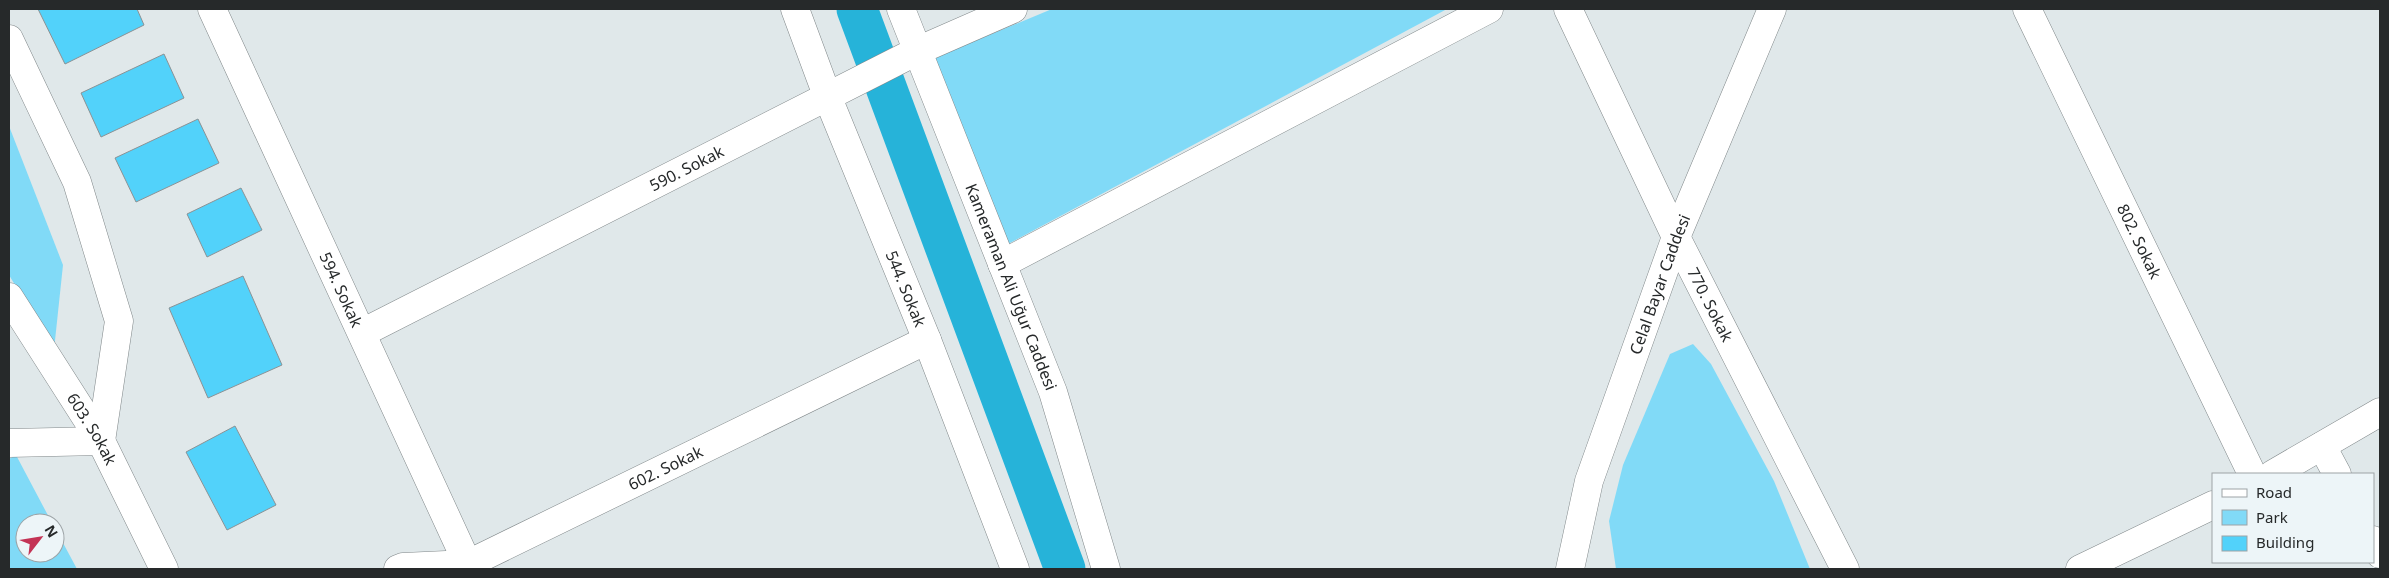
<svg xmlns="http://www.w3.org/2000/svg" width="2389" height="578" font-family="'Noto Sans',sans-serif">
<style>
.green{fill:#81daf7}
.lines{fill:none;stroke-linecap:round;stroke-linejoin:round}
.canal{stroke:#26b3d9;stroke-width:41}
.building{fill:#52d2fa;stroke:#8b9295}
.street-casing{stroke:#81888a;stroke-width:29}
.secondary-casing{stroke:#81888a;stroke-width:29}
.street{stroke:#fff;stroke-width:28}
.secondary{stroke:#fff;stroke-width:28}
.labels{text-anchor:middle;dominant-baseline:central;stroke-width:4;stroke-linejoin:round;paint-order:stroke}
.street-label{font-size:16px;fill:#26292a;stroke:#edf5f8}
</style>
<rect width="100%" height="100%" fill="#e0e8ea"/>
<g class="green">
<polygon points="1052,9 1447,9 1008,244 934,58"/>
<polygon points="9,126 63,265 54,350 9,275"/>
<polygon points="1693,344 1711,364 1774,481 1810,569 1616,569 1609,521 1623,465 1670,354"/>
<polygon points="16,455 52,523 25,523 25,553 55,553 55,528 77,569 9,569 9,459"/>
</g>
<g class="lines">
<polyline class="canal" points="857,9 1065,569"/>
</g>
<g class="building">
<polygon points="38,9 137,9 144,25 65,64"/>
<polygon points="164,54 184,98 101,137 81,93"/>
<polygon points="198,119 219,163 136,202 115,158"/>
<polygon points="241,188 262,230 207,257 187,214"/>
<polygon points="243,276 282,365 208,398 169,308"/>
<polygon points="235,426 276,505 227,530 186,452"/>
</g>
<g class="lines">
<defs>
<g id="street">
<path id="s1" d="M212,9L470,569"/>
<path id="s2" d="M795,9L828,98L927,340L1015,569"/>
<path id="s3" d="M1568,9L1676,237L1845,569"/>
<path id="s4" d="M2027,9L2252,474"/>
<polyline points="9,39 77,182 119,321 101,441 9,443"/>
<polyline points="1002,264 1489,9"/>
<path id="s5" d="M9,297L101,441L164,569"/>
<path id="s6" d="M362,333L917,51L1013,9"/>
<polyline points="2322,446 2337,474"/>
<polyline points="2273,474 2380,412"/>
<polyline points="2373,540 2380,554"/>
<path id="s7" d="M398,569L403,567L468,564L927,340"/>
<polyline points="2080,569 2213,505"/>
</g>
<g id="secondary">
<path id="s8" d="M901,9L1053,392L1106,569"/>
<path id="s9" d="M1570,569L1589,481L1676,237L1772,9"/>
</g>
</defs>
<use href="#street" class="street-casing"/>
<use href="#secondary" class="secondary-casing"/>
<use href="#street" class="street"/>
<use href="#secondary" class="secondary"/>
</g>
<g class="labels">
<g class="street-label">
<text stroke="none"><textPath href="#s6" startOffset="364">590. Sokak</textPath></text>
<text stroke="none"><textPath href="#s4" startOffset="258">802. Sokak</textPath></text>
<text stroke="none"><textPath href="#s9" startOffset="299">Celal Bayar Caddesi</textPath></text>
<text stroke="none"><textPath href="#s8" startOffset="299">Kameraman Ali Uğur Caddesi</textPath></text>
<text stroke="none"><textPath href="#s1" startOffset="309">594. Sokak</textPath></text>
<text stroke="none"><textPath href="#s2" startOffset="301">544. Sokak</textPath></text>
<text stroke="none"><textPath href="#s3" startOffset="328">770. Sokak</textPath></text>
<text stroke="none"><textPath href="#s5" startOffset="156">603. Sokak</textPath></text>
<text stroke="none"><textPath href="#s7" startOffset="290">602. Sokak</textPath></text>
</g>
</g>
<rect width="2389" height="578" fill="none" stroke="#26292a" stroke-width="20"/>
<rect x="2212" y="473" width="162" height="90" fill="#edf5f8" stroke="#9da3a6"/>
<rect x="2222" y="489" width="25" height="8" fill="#ffffff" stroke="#9da3a6"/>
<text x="2256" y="498" font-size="15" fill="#26292a">Road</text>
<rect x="2222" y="510" width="25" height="15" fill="#81daf7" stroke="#9da3a6"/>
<text x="2256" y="523" font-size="15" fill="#26292a">Park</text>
<rect x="2222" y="536" width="25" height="15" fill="#52d2fa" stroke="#9da3a6"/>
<text x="2256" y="548" font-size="15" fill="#26292a">Building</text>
<g transform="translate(40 538) rotate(59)"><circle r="24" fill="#edf5f8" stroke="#9da3a6"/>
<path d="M0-4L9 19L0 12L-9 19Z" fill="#c33355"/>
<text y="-8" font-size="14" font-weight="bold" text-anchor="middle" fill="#26292a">N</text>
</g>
</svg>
